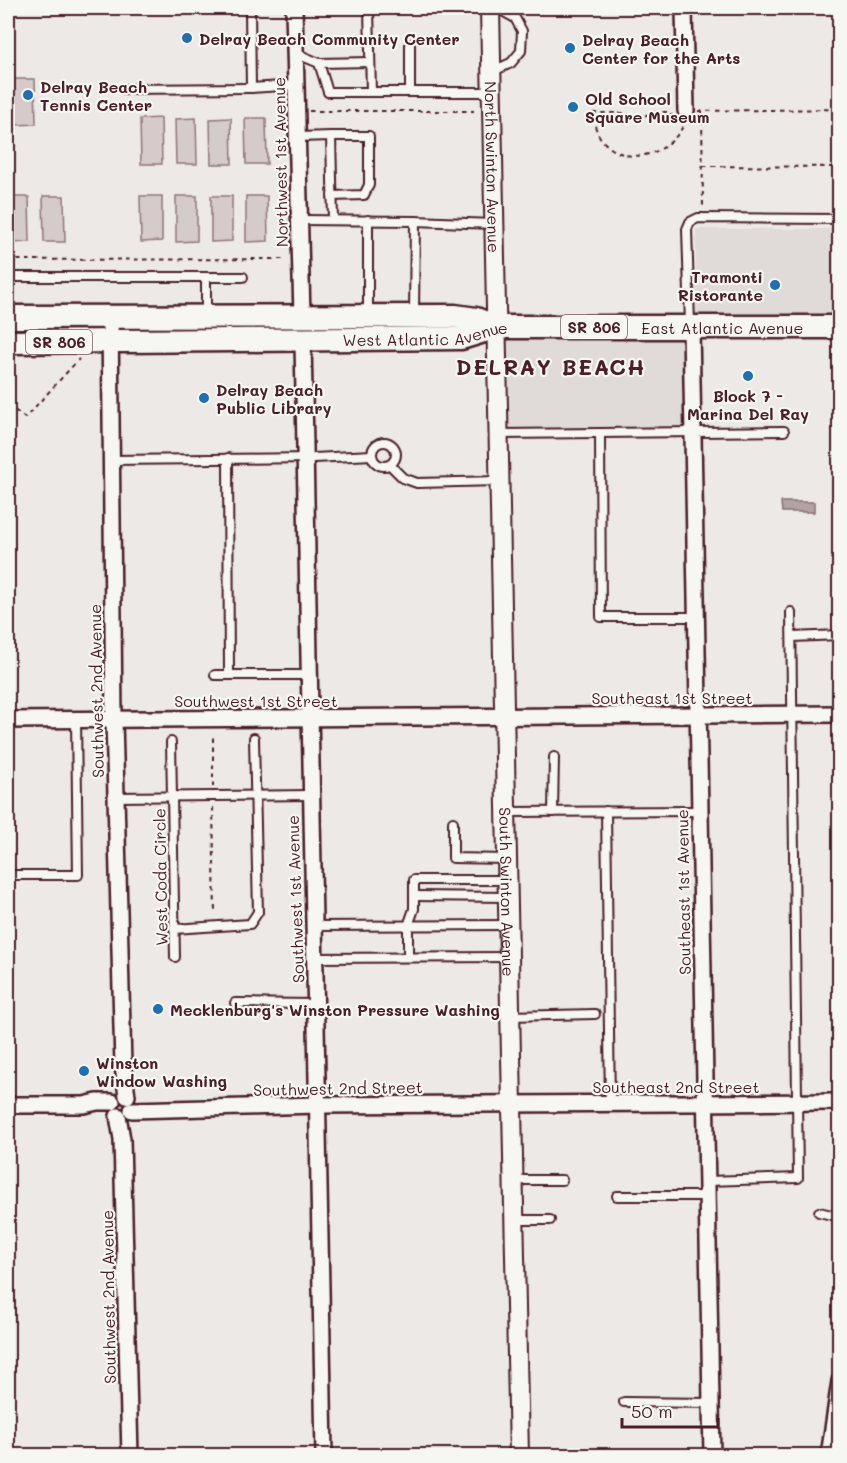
<svg xmlns="http://www.w3.org/2000/svg" width="847" height="1463" font-family="Mali,sans-serif">
<style>
.built{fill:#e0dad8}
.green{fill:#d4cbca;stroke:#8f757a;stroke-width:1.5}
.water{fill:#b1a2a3;stroke:#886e73;stroke-width:1.5}
.lines{fill:none;stroke-linecap:round;stroke-linejoin:round}
.service-casing{stroke:#4a1f2b;stroke-width:12}
.minor-casing{stroke:#4a1f2b;stroke-width:20}
.tertiary-casing{stroke:#4a1f2b;stroke-width:22}
.primary-casing{stroke:#4a1f2b;stroke-width:27}
.path{stroke:#4a1f2b;stroke-width:2;stroke-dasharray:4.5 4.5;stroke-linecap:butt}
.service{stroke:#f6f6f2;stroke-width:8}
.minor{stroke:#f6f6f2;stroke-width:15}
.tertiary{stroke:#f6f6f2;stroke-width:18}
.primary{stroke:#f6f6f2;stroke-width:22}
.poi-dot{fill:#1f6fb2;stroke:#f6f6f2;stroke-width:2}
.labels{text-anchor:middle;dominant-baseline:central;stroke-width:4.5;stroke-linejoin:round;paint-order:stroke}
.shield{fill:#f6f6f2;stroke:#7e6067;stroke-width:1.5}
.shield-label{font-size:15px;font-weight:bold;fill:#4a1f2b}
.poi-label{font-size:16px;font-weight:bold;fill:#4a1f2b;stroke:#f6f6f2;text-anchor:start}
.street-label{font-size:16px;fill:#4a1f2b;stroke:#f6f6f2}
.district-label{font-size:22px;font-weight:bold;letter-spacing:1.5px;fill:#4a1f2b;stroke:#f6f6f2}
</style>
<rect width="100%" height="100%" fill="#ece9e6"/>
<filter id="ink" filterUnits="userSpaceOnUse"><feTurbulence type="fractalNoise" baseFrequency=".0167" numOctaves="2"/><feDisplacementMap in="SourceGraphic" scale="12" xChannelSelector="R" yChannelSelector="G"/><feConvolveMatrix kernelMatrix="1 2 1 2 8 2 1 2 1" color-interpolation-filters="sRGB"/></filter>
<g filter="url(#ink)">
<g class="built">
<polygon points="696,229 839,229 839,318 696,319"/>
<polygon points="684,335 686,437 508,439 507,336"/>
</g>
<g class="green">
<polygon points="14,79 35,79 36,124 15,125"/>
<polygon points="161,118 162,164 141,164 140,119"/>
<polygon points="196,118 197,164 176,164 175,119"/>
<polygon points="231,118 232,164 211,164 210,119"/>
<polygon points="245,118 266,118 267,164 246,164"/>
<polygon points="43,196 64,196 65,242 44,242"/>
<polygon points="140,196 162,196 162,241 141,242"/>
<polygon points="176,196 197,196 197,241 176,242"/>
<polygon points="211,196 232,196 232,241 211,242"/>
<polygon points="246,196 267,196 268,241 246,242"/>
<polygon points="8,197 29,197 30,242 9,243"/>
</g>
<polygon class="water" points="781,502 814,502 814,512 782,512"/>
<g class="lines">
<defs>
<g id="service">
<polyline points="250,8 251,88 297,85"/>
<polyline points="369,8 371,92"/>
<polyline points="410,44 410,92"/>
<polyline points="295,53 319,63 370,62"/>
<polyline points="319,63 328,92 491,92"/>
<polyline points="493,71 511,63 521,51 522,31 515,18 497,8"/>
<polyline points="124,89 251,88"/>
<polyline points="331,136 369,136 369,185 364,195 332,196"/>
<polyline points="297,137 331,136 333,220"/>
<polyline points="300,220 415,221 493,224"/>
<polyline points="8,277 206,277"/>
<polyline points="206,315 206,277 243,277"/>
<polyline points="368,315 368,220"/>
<polyline points="414,315 415,221"/>
<polyline points="690,324 687,229 690,222 698,218 840,219"/>
<polyline points="499,434 784,431"/>
<polyline points="600,434 601,617 696,617"/>
<circle cx="384" cy="454" r="12"/>
<polyline points="228,458 229,675 307,675"/>
<polyline points="110,460 314,458 372,455"/>
<polyline points="390,465 403,478 417,483 499,481"/>
<polyline points="792,637 840,635"/>
<polyline points="215,675 229,675"/>
<polyline points="171,742 175,957"/>
<polyline points="116,797 310,795"/>
<polyline points="606,811 610,1104"/>
<polyline points="506,812 699,811"/>
<polyline points="553,812 554,757"/>
<polyline points="453,822 453,858 506,859"/>
<polyline points="8,875 78,875 76,719"/>
<polyline points="415,896 507,897"/>
<polyline points="314,926 507,925"/>
<polyline points="174,929 250,924 258,912 254,738"/>
<polyline points="408,957 408,926 414,909 414,880 506,880"/>
<polyline points="314,958 508,957"/>
<polyline points="235,1003 316,1004"/>
<polyline points="510,1016 595,1014"/>
<polyline points="514,1180 562,1180"/>
<polyline points="707,1181 798,1178 791,612"/>
<polyline points="617,1196 707,1196"/>
<polyline points="819,1212 840,1217"/>
<polyline points="515,1220 550,1220"/>
<polyline points="624,1402 711,1403"/>
</g>
<g id="minor">
<polyline points="294,8 302,316"/>
<polyline points="684,8 686,111"/>
<polyline points="110,316 114,719 123,1066 127,1096"/>
<polyline points="691,328 712,1456"/>
<path d="M303,341C307,712 318,1084 324,1456"/>
<polyline points="8,720 840,714"/>
<polyline points="8,1105 84,1105 97,1102 112,1102"/>
<polyline points="132,1110 318,1105 840,1102"/>
<polyline points="118,1116 122,1139 130,1456"/>
<polyline points="829,1456 840,1381"/>
</g>
<g id="tertiary">
<path id="s1" d="M490,8L519,1456"/>
</g>
<g id="primary">
<polyline points="8,317 455,316 476,319 497,327"/>
<path id="s2" d="M8,342L461,338L497,327H840"/>
</g>
</defs>
<use href="#service" class="service-casing"/>
<use href="#minor" class="minor-casing"/>
<use href="#tertiary" class="tertiary-casing"/>
<use href="#primary" class="primary-casing"/>
<g class="path">
<polyline points="309,111 474,111"/>
<polyline points="698,111 840,109"/>
<polyline points="702,111 703,207"/>
<path d="M673,115H667V112H655L638,118L622,113H592C594,122 596,133 602,140C626,169 670,155 684,124"/>
<polyline points="703,166 840,167"/>
<polyline points="8,260 285,259"/>
<polyline points="8,405 25,418 79,359"/>
<polyline points="213,787 213,733"/>
<polyline points="213,807 215,915"/>
</g>
<use href="#service" class="service"/>
<use href="#minor" class="minor"/>
<use href="#tertiary" class="tertiary"/>
<use href="#primary" class="primary"/>
</g>
</g>
<g class="poi-dot">
<circle cx="187" cy="38" r="6"/>
<circle cx="570" cy="48" r="6"/>
<circle cx="28" cy="95" r="6"/>
<circle cx="573" cy="107" r="6"/>
<circle cx="775" cy="285" r="6"/>
<circle cx="748" cy="376" r="6"/>
<circle cx="204" cy="398" r="6"/>
<circle cx="158" cy="1009" r="6"/>
<circle cx="84" cy="1071" r="6"/>
</g>
<g class="labels">
<g class="shield">
<rect x="561" y="315" width="66" height="24" rx="4.5"/>
<rect x="26" y="330" width="66" height="24" rx="4.5"/>
</g>
<g class="shield-label">
<text x="594" y="327">SR 806</text>
<text x="59" y="342">SR 806</text>
</g>
<g class="poi-label">
<text x="199" y="38">Delray Beach Community Center</text>
<text x="582" y="39">Delray Beach<tspan x="582" dy="18">Center for the Arts</tspan></text>
<text x="40" y="86">Delray Beach<tspan x="40" dy="18">Tennis Center</tspan></text>
<text x="585" y="98">Old School<tspan x="585" dy="18">Square Museum</tspan></text>
<text x="763" y="276" text-anchor="end">Tramonti<tspan x="763" dy="18">Ristorante</tspan></text>
<text x="216" y="389">Delray Beach<tspan x="216" dy="18">Public Library</tspan></text>
<text x="748" y="395" text-anchor="middle">Block 7 -<tspan x="748" dy="18">Marina Del Ray</tspan></text>
<text x="170" y="1009">Mecklenburg's Winston Pressure Washing</text>
<text x="96" y="1062">Winston<tspan x="96" dy="18">Window Washing</tspan></text>
</g>
<g class="street-label">
<text transform="translate(280 162) rotate(-91)">Northwest 1st Avenue</text>
<text stroke="none"><textPath href="#s1" startOffset="159">North Swinton Avenue</textPath></text>
<text stroke="none"><textPath href="#s2" startOffset="716">East Atlantic Avenue</textPath></text>
<text stroke="none"><textPath href="#s2" startOffset="418">West Atlantic Avenue</textPath></text>
<text transform="translate(96 691) rotate(-91)">Southwest 2nd Avenue</text>
<text x="672" y="697">Southeast 1st Street</text>
<text x="256" y="700">Southwest 1st Street</text>
<text transform="translate(160 877) rotate(-91)">West Coda Circle</text>
<text stroke="none"><textPath href="#s1" startOffset="884">South Swinton Avenue</textPath></text>
<text transform="translate(683 892) rotate(-91)">Southeast 1st Avenue</text>
<text transform="translate(295 899) rotate(-92)">Southwest 1st Avenue</text>
<text x="676" y="1086">Southeast 2nd Street</text>
<text transform="translate(338 1088) rotate(-1)">Southwest 2nd Street</text>
<text transform="translate(108 1297) rotate(-91)">Southwest 2nd Avenue</text>
</g>
<g class="district-label">
<text x="551" y="366">DELRAY BEACH</text>
</g>
</g>
<rect width="847" height="1463" fill="none" stroke="#f6f6f2" stroke-width="30"/>
<rect x="15" y="15" width="817" height="1433" fill="none" stroke="#4a1f2b" stroke-width="2" filter="url(#ink)"/>
<path d="M622 1418v9h96v-9" fill="none" stroke="#4a1f2b" stroke-width="3"/>
<text x="631" y="1418" font-size="18" fill="#4a1f2b" stroke="#f6f6f2" stroke-width="4.5" paint-order="stroke">50 m</text>
</svg>
